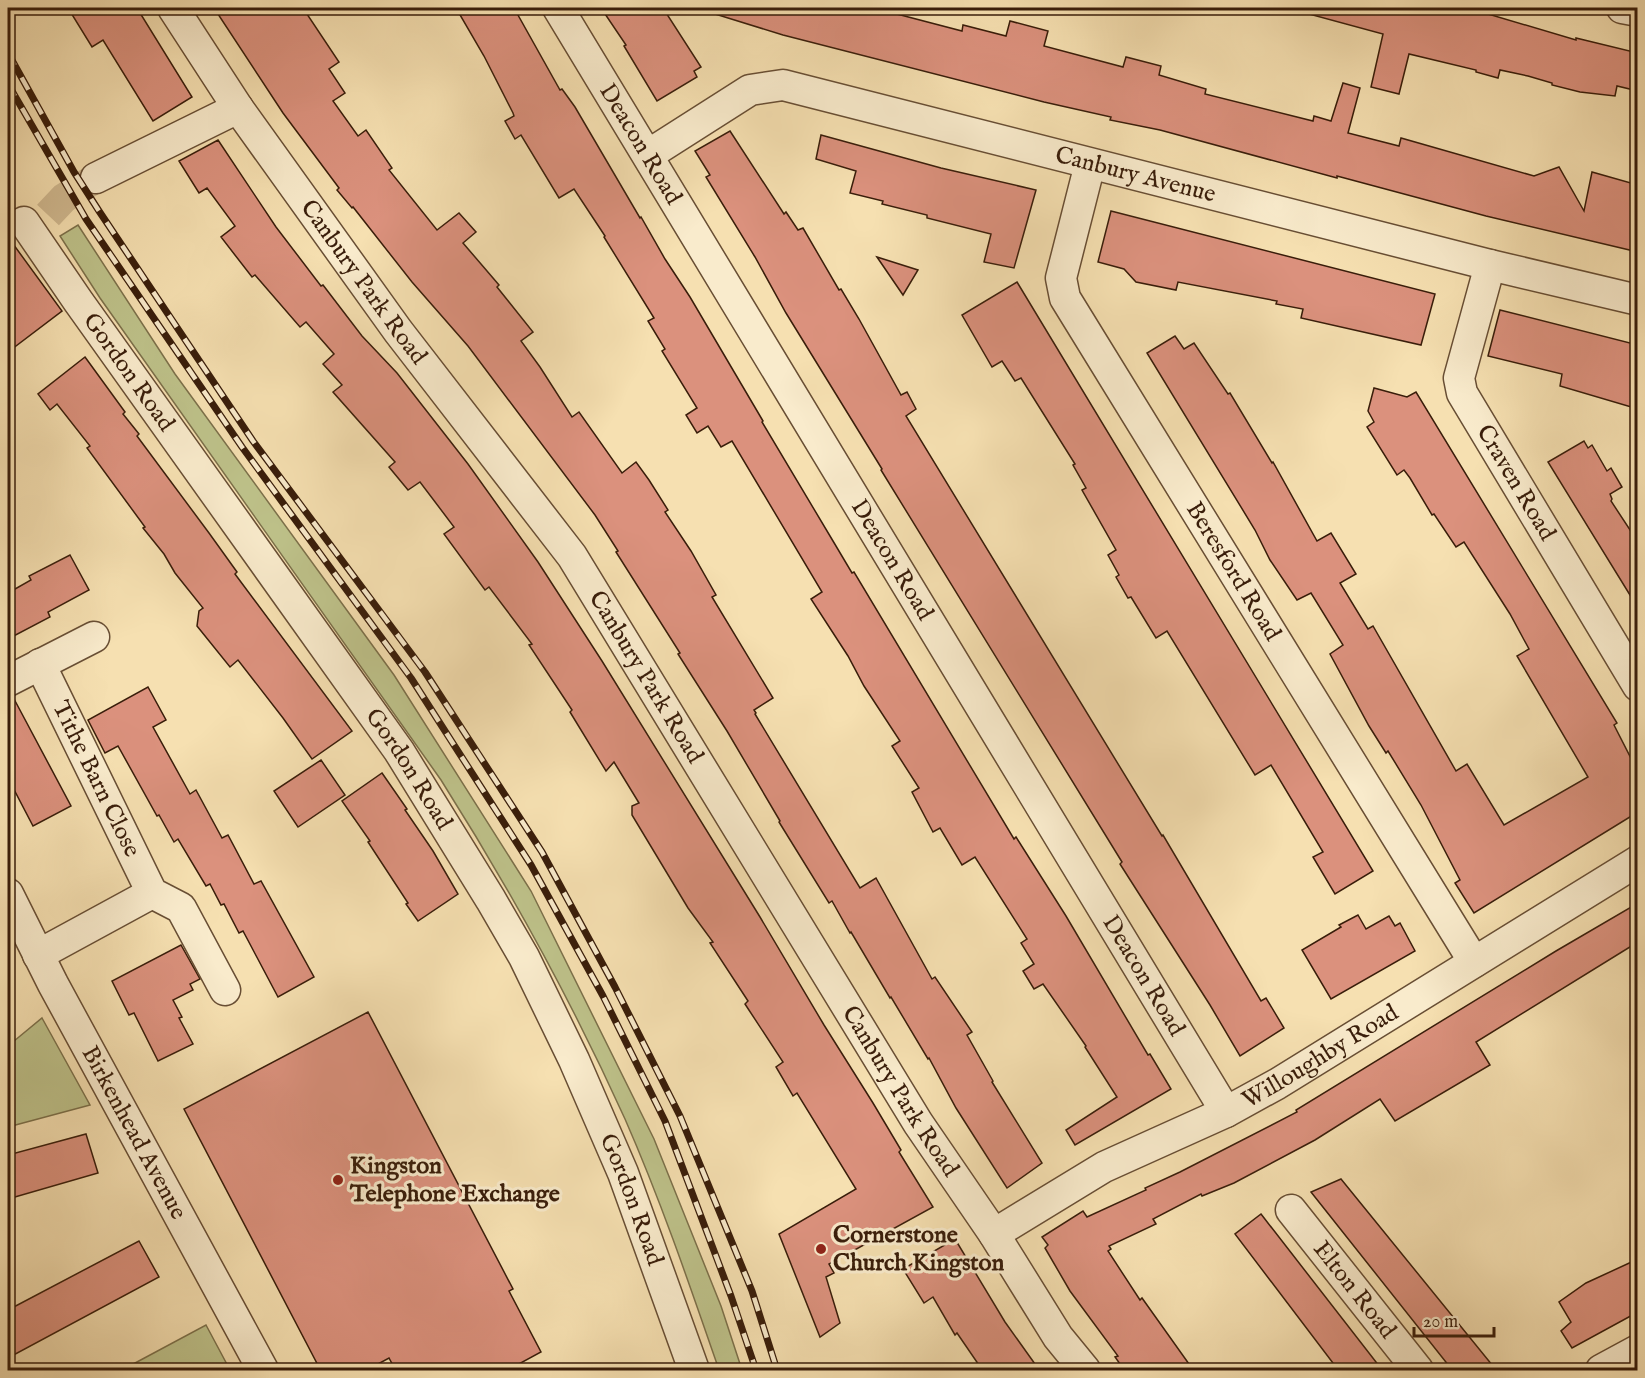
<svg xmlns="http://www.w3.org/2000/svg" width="1645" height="1378" font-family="'IM FELL English',serif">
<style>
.green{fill:#bec28a;stroke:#7c704a;stroke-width:1.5}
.building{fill:#db917d;stroke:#391d0a;stroke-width:1.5}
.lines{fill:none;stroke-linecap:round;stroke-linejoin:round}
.minor-tunnel{stroke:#d0b990;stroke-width:30;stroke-dasharray:30 15;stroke-linecap:butt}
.minor-casing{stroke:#684e34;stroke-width:33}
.minor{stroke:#f9ebcc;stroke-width:30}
.rail-casing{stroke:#391d0a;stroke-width:7}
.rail{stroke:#f9ebcc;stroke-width:4.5;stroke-dasharray:14;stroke-linecap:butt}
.poi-dot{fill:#8f2418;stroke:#f9ebcc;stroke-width:2}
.labels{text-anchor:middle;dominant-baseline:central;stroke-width:6;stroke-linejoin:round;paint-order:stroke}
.street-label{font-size:24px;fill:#391d0a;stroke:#f9ebcc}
.poi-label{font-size:24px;font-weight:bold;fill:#391d0a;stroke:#f9ebcc;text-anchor:start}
</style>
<rect width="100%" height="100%" fill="#f6e0b1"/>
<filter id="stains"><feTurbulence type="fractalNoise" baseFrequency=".00333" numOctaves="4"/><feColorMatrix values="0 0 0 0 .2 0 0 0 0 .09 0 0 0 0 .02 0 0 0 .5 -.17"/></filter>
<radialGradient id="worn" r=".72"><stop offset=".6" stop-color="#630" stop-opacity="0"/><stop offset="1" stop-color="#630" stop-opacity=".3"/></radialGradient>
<g class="green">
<path d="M78,225L175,374L394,675L531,891L654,1139L721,1306L742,1370H719C690,1286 661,1201 625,1119C572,1002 510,889 441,780L100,298L60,236Z"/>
<polygon points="42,1018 90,1105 8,1127 8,1046"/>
<polygon points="206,1325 230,1370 122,1370"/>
</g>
<g class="building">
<polygon points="68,8 137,8 192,97 153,121 103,40 92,47"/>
<polygon points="214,8 303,8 339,62 329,69 345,93 333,101 358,136 366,130 392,168 389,170 437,230 459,213 476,232 463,243 499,285 497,287 533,332 521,341 540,367 572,417 579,412 622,473 636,462 649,480 668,510 665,512 691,551 716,595 712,597 773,698 754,710 756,713 755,714 860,888 876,878 932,979 935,977 972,1032 967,1035 993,1081 992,1082 1042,1163 1007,1188 956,1108 929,1058 928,1059 891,997 890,998 851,932 850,933 832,901 829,903 779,822 780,821 727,731 678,654 680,653 616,552 618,551 595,515 468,346 412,282 353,207 352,208 337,190 339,188 283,113"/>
<polygon points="456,8 514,8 560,90 562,89 575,107 640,218 641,217 665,259 690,297 763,421 762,422 833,541 852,573 854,572 1014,839 1016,837 1066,916 1148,1055 1150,1054 1171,1089 1075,1145 1066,1130 1117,1097 1085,1047 1086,1046 1043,984 1034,989 1023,971 1034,964 1021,943 1027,939 975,857 962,865 940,828 933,832 912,792 919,788 892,746 900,741 864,686 848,656 811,599 822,592 732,441 721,447 708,426 697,433 686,415 697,408 662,351 665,349 648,321 654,318 604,237 605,236 574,189 559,198 521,135 515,139 505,121 514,116 513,113 484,56"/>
<polygon points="601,8 663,8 701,67 694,71 697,77 657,101 624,46 626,45"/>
<polygon points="716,8 874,8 962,31 963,25 1006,36 1010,21 1048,31 1044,46 1123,67 1126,57 1161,66 1159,75 1206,89 1205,94 1313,121 1314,116 1331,121 1343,83 1360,88 1348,133 1399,146 1401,138 1534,176 1559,167 1584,211 1592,172 1638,185 1638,252 1486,216 1337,176 1337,178 1160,130 1110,120 1111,117 1044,102 783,35 715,14"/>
<polygon points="1310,8 1468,8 1576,40 1576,38 1638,53 1638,91 1617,86 1615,96 1580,92 1552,85 1552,83 1528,76 1500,70 1498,78 1476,72 1476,70 1409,54 1399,94 1371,87 1383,34 1309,14"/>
<polygon points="730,131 784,214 786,212 798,230 803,228 839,290 841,289 859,319 901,395 907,392 916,409 906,416 1162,836 1163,835 1261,1001 1266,998 1284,1028 1240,1056 1210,1005 1120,864 1122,862 881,470 882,469 786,313 755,257 706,177 710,175 695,151"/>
<polygon points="821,135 941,168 1036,190 1014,268 984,262 991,234 927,218 927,215 882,204 883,201 850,193 856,171 816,159"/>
<polygon points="218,140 276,227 321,286 323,285 362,336 397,373 468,464 538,562 602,661 760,917 824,1025 873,1103 901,1150 899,1152 933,1207 829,1264 834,1273 826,1277 840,1323 820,1337 779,1234 856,1189 797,1093 793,1096 776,1067 783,1062 745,1004 748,1001 710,943 713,942 688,908 632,815 632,806 639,803 614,762 606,771 570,712 572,710 529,645 532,644 489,587 485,590 444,534 454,527 420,482 408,490 389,467 395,462 333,392 342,385 323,364 334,354 306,322 300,327 255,275 252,277 221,237 235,226 207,188 199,193 179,161"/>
<polygon points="1111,211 1435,294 1421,345 1301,318 1303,309 1276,304 1277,301 1178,282 1176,290 1136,282 1124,269 1098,262"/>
<polygon points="8,237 62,311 8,352"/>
<polygon points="877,257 918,270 903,295"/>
<polygon points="1017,282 1373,871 1335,894 1313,857 1323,852 1271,765 1255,775 1167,631 1156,638 1131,597 1128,598 1116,577 1119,575 1108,555 1116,550 1082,490 1086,488 1073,465 1075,464 1021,378 1015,381 1002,361 992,367 962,315"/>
<polygon points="1500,310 1638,345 1638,409 1560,386 1562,374 1488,356"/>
<polygon points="1175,336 1184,349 1194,343 1228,394 1230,393 1272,463 1273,462 1317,541 1331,533 1356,574 1340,583 1368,629 1373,626 1456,771 1467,764 1504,825 1588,777 1517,656 1529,649 1510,614 1464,542 1456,547 1434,514 1432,515 1410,478 1404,470 1397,475 1367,427 1374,422 1368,411 1374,388 1407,397 1416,392 1617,723 1614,725 1638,772 1638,812 1474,913 1455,883 1460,880 1421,805 1388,751 1386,753 1369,726 1330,654 1343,645 1311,593 1297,600 1270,560 1255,530 1147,353"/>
<polygon points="85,357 125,412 123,414 139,434 137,436 209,533 237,572 235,574 352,731 312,759 283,718 238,660 230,667 197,626 199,611 203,608 175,573 164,554 143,528 145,527 87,448 90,446 57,404 50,410 38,394"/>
<polygon points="1584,441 1588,448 1592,445 1607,471 1611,468 1622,487 1610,494 1612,499 1611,501 1638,542 1638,608 1548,462"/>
<polygon points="70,555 89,590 48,612 50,617 8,639 8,593 31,580 29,576"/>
<polygon points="148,687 166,720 153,727 190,794 196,790 222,838 228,835 254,884 261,881 314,977 278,997 243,931 239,933 224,904 221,905 210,884 206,886 178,839 174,842 159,815 157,816 118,746 105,753 88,720"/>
<polygon points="13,697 71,806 33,826 8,778 8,698"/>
<polygon points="321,760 345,795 298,827 274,791"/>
<polygon points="382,773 407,809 405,810 433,851 458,894 418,921 406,904 408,903 368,842 370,841 342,801"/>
<polygon points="1638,903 1638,942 1476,1042 1490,1065 1395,1121 1380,1099 1315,1140 1234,1183 1202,1196 1201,1194 1153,1219 1156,1224 1109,1246 1111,1249 1108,1251 1140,1300 1142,1298 1194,1371 1125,1371 1115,1357 1118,1356 1070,1291 1045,1248 1048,1245 1042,1237 1083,1211 1087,1217 1146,1190 1145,1188 1180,1172 1297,1112 1296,1110 1556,951"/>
<polygon points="1358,915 1366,929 1389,916 1395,926 1400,923 1415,951 1331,999 1302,950 1341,927 1339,925"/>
<polygon points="181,945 200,979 190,984 193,990 173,1000 182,1017 179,1018 193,1044 158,1061 134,1013 129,1015 112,981"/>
<polygon points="368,1012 513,1289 509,1291 541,1352 506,1371 396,1371 389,1358 365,1371 321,1371 184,1109"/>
<polygon points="86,1134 98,1173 8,1199 8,1155"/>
<polygon points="1341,1179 1497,1371 1453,1371 1311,1192"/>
<polygon points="1261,1214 1383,1371 1339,1371 1235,1234"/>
<polygon points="955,1239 1005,1322 1040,1371 983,1371 957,1333 955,1335 933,1297 924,1303 903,1269"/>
<polygon points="139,1241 159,1277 8,1358 8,1310"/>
<polygon points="1638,1259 1638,1312 1572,1348 1561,1331 1571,1322 1559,1302 1586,1283"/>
</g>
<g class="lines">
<polyline class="minor-tunnel" points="48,215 64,198 96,178"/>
<defs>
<g id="minor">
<path id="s1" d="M173,8L238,108L398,331L572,556L918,1123L994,1234L1058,1337L1085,1370"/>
<path id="s2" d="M558,8L1226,1112"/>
<polyline points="1622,8 1638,11"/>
<path id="s3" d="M648,155L750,90L783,85L1490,265L1638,300"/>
<path id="s4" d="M1090,164L1061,278L1065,298L1474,962"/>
<polyline points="96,178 238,108"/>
<path id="s5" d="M24,222L78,301L399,751L491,900L524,957L574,1060L623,1173L694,1370"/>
<path id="s6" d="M1490,265L1459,378L1462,393L1638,686"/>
<path id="s7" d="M40,664L152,893L181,908L225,990"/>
<polyline points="8,681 94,637"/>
<path id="s8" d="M8,894L53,984L263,1370"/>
<polyline points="38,955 152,893"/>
<path id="s9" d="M1291,1210L1418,1370"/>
<path id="s10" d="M994,1234L1104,1167L1226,1112L1277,1084L1638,861"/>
<polyline points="1601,1370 1638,1350"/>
</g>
</defs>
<use href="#minor" class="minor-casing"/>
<use href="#minor" class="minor"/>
<defs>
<g id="rail">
<polyline points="8,53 74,172 99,211 253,441 425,672 542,852 615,987 680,1116 752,1291 777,1370"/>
<polyline points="8,84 86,219 242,447 411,678 531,865 603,996 665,1121 731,1296 756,1370"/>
</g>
</defs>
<use href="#rail" class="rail-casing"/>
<use href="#rail" class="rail"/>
</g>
<g class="poi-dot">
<circle cx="338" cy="1180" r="6"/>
<circle cx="821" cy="1249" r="6"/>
</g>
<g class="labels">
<g class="street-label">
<text stroke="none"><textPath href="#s2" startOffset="159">Deacon Road</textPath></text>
<text stroke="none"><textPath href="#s3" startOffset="518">Canbury Avenue</textPath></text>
<text stroke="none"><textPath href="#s1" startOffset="334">Canbury Park Road</textPath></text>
<text stroke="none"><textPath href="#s5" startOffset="183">Gordon Road</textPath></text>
<text stroke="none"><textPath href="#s6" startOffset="237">Craven Road</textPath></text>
<text stroke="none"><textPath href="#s2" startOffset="645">Deacon Road</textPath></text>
<text stroke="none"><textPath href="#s4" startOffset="459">Beresford Road</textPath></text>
<text stroke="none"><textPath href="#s1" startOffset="820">Canbury Park Road</textPath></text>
<text stroke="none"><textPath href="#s5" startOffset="669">Gordon Road</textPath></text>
<text stroke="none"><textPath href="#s7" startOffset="128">Tithe Barn Close</textPath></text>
<text stroke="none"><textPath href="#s2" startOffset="1131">Deacon Road</textPath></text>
<text stroke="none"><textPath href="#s10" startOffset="372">Willoughby Road</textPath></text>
<text stroke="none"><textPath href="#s1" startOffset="1306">Canbury Park Road</textPath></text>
<text stroke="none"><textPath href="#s8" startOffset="270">Birkenhead Avenue</textPath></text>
<text stroke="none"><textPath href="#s5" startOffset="1155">Gordon Road</textPath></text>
<text stroke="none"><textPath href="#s9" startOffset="102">Elton Road</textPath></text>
</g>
<g class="poi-label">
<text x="350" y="1166">Kingston<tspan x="350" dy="28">Telephone Exchange</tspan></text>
<text x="833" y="1235">Cornerstone<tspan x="833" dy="28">Church Kingston</tspan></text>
</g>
</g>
<rect width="1645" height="1378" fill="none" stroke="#f6e0b1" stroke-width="30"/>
<rect x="9" y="9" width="1627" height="1360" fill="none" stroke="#391d0a" stroke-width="3"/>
<rect x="15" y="15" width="1615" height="1348" fill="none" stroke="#391d0a" stroke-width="1.5"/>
<path d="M1414 1327v9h80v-9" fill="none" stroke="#391d0a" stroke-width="3"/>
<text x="1423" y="1327" font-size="18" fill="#391d0a" stroke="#f9ebcc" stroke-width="4.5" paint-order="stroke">20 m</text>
<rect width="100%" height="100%" filter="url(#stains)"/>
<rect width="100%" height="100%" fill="url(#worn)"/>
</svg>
